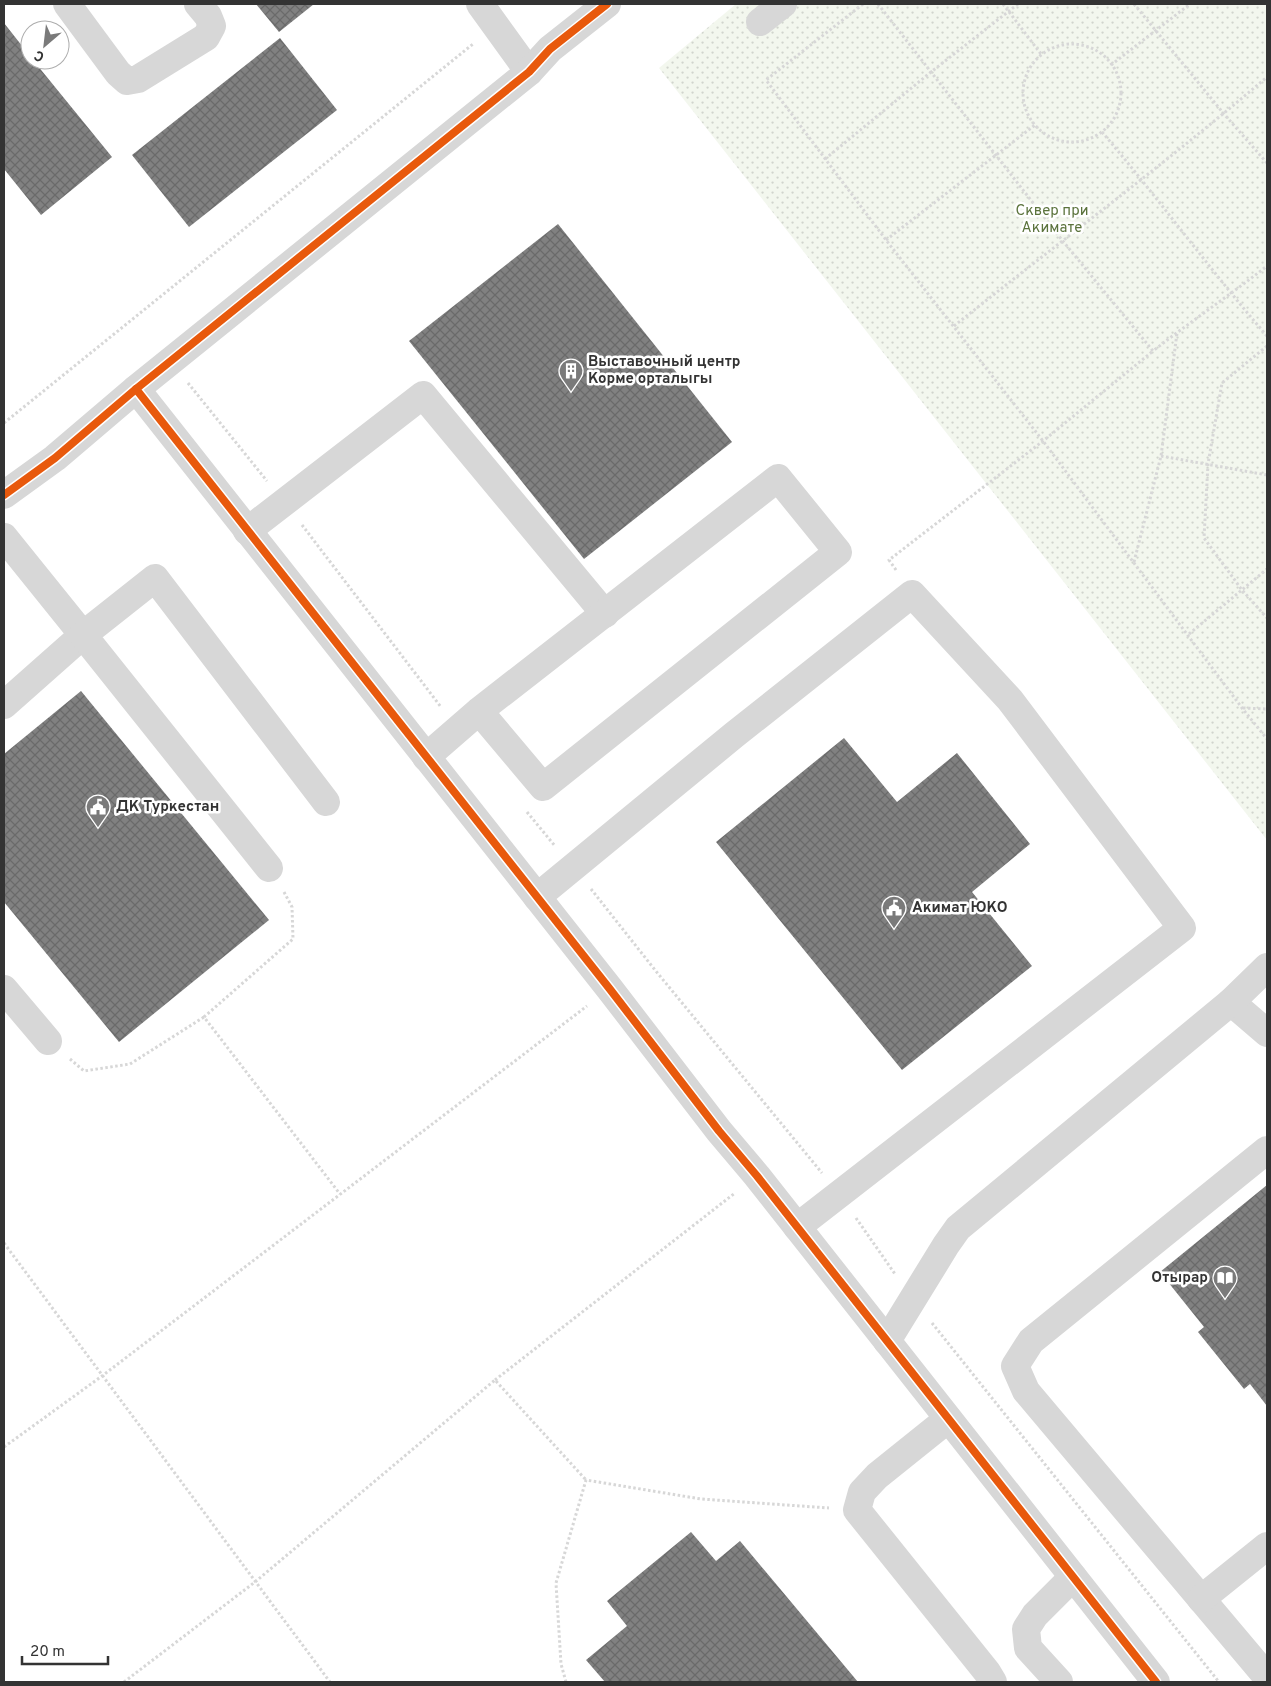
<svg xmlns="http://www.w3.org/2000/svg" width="1271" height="1686" font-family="Overpass,sans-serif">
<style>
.park{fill:url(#park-dots)}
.building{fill:url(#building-cross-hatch)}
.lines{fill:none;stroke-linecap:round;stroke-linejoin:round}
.path{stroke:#d7d7d7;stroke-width:3;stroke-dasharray:2.5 2.5;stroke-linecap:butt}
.minor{stroke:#d7d7d7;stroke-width:28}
.cycleway-casing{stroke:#fff;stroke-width:11}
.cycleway{stroke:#e8590c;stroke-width:8}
.labels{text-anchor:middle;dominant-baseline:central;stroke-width:5;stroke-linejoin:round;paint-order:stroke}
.park-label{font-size:15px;fill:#5b733c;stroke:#fff}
.poi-label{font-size:15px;font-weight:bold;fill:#333;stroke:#fff;text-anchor:start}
</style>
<defs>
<pattern id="park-dots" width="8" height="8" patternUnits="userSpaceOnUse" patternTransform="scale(1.25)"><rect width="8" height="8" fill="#f3f7ee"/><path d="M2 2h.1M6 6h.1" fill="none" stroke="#d1d4cd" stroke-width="1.8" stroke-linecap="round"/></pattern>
<pattern id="building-cross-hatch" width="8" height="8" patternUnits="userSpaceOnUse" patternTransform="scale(1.25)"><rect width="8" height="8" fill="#818181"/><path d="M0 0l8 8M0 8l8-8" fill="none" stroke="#6a6a6a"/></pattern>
</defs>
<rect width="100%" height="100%" fill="#fff"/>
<polygon class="park" points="736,4 1267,4 1267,840 659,68"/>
<g class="building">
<polygon points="256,4 314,4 279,32"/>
<polygon points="4,23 30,56 30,60 33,60 112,157 41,215 4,169"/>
<polygon points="280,38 337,110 189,227 132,155"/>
<polygon points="558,224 732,442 584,559 409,341"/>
<polygon points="81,691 269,920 119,1042 4,902 4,754"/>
<polygon points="844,738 897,802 957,753 1030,844 972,892 1032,966 902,1070 716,842"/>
<polygon points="1267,1185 1267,1406 1250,1384 1244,1389 1198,1332 1204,1327 1160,1272"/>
<polygon points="691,1532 716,1561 740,1541 858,1682 605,1682 586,1660 627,1626 607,1601"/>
</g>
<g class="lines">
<g class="path">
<polyline points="863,4 766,80 886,240 1043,441 1242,708 1267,739"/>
<path d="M878,4L1062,240L1153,351C1190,322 1230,295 1267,266"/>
<polyline points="1003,4 1041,54"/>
<polyline points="1134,4 1224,114 1267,163"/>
<circle cx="1072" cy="93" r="49"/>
<polyline points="1111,65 1190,4"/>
<path d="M1102,132C1159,199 1210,270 1267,336"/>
<polyline points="825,159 931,72 1018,4"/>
<polyline points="886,240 1035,125"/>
<path d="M954,326C1058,243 1165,164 1267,77"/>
<polyline points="1267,346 1222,383 1208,464 1204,538 1242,590 1267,618"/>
<polyline points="188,383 267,481"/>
<polyline points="4,423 473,44"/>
<polyline points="1161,456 1267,475"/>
<polyline points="302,525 441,707"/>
<polyline points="1134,562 1161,456 1177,333"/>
<polyline points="896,570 889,560 1043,441 1153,351"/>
<polyline points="1189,634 1267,569"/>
<polyline points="1243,708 1267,709"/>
<polyline points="527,812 555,846"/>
<polyline points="591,889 655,970 822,1173"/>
<polyline points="284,892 292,907 293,939 204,1017 340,1194"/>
<polyline points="70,1059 84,1071 130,1064 204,1017"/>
<polyline points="856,1218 895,1274"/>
<polyline points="4,1243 330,1682"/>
<polyline points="932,1323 1219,1682"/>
<polyline points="495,1380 735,1193"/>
<polyline points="4,1447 102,1376 587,1006"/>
<polyline points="124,1682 255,1582 495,1380 586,1480"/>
<polyline points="566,1682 561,1664 556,1583 586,1480 701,1499 829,1508"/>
</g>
<g class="minor">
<polyline points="67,4 118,73 127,81 138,79 206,37 212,26 208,16 198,4"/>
<polyline points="480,4 529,72"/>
<polyline points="760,22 783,4"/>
<polyline points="136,389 609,988 719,1131 757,1176 1156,1682"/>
<polyline points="4,495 55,458 136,389 529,72 550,49 607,4"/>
<polyline points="247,531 423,395 605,614"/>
<polyline points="4,537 83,635 4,705"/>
<polyline points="426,757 479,711 778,478 838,552 543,787 479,711"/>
<polyline points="269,868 83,635 155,578 326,802"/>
<polyline points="537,897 734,735 912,594 1010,700 1182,928 797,1227"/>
<polyline points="4,989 48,1041"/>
<polyline points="1231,1002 1267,1033"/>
<polyline points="1267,1150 1031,1341 1015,1366 1026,1391 1267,1677"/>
<polyline points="887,1341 946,1245 958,1228 1231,1002 1267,967"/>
<polyline points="948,1419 877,1476 862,1492 857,1510 987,1672 993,1682"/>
<polyline points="1201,1599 1267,1546"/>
<polyline points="1059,1682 1028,1648 1026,1629 1035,1615 1073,1577"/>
</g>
<defs>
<g id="cycleway">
<polyline points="136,389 609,988 719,1131 757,1176 1156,1682"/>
<polyline points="4,495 55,458 136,389 529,72 550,49 607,4"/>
</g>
</defs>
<use href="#cycleway" class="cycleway-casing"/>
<use href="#cycleway" class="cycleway"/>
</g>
<defs>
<symbol id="building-pin" viewBox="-11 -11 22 30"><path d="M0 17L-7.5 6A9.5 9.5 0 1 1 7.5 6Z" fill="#7a7a7a" stroke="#fff"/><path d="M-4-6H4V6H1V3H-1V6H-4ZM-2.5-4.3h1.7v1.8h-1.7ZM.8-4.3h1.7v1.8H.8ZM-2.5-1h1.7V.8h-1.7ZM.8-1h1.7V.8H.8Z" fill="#fff"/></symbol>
<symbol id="civic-pin" viewBox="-11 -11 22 30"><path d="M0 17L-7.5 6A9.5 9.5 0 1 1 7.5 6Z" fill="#7a7a7a" stroke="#fff"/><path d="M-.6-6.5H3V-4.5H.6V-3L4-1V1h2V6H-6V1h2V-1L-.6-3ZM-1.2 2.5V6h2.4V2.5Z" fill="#fff"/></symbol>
<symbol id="library-pin" viewBox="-11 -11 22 30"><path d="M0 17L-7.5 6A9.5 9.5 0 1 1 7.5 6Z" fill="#7a7a7a" stroke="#fff"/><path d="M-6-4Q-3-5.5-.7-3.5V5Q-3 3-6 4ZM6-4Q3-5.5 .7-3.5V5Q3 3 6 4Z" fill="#fff"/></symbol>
</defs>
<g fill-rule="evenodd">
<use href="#building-pin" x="557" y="357" width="28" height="38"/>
<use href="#civic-pin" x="84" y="793" width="28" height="38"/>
<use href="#civic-pin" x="880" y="894" width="28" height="38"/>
<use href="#library-pin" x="1211" y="1264" width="28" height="38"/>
</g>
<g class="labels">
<g class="park-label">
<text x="1052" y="211">Сквер при<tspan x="1052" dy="17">Акимате</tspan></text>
</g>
<g class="poi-label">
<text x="588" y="362">Выставочный центр<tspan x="588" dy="17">Корме орталыгы</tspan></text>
<text x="116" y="807">ДК Туркестан</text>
<text x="912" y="908">Акимат ЮКО</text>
<text x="1208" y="1278" text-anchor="end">Отырар</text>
</g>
</g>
<rect width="1271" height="1686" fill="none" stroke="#333333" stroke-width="10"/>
<g transform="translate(45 45) rotate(208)"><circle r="24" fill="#ffffff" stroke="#adadad"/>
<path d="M0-4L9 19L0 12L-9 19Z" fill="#7a7a7a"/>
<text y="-8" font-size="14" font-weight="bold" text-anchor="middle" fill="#333333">С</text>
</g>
<path d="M22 1656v8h86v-8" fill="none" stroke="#333333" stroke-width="2.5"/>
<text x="30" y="1656" font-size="15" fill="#333333" stroke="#ffffff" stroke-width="4" paint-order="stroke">20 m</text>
</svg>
